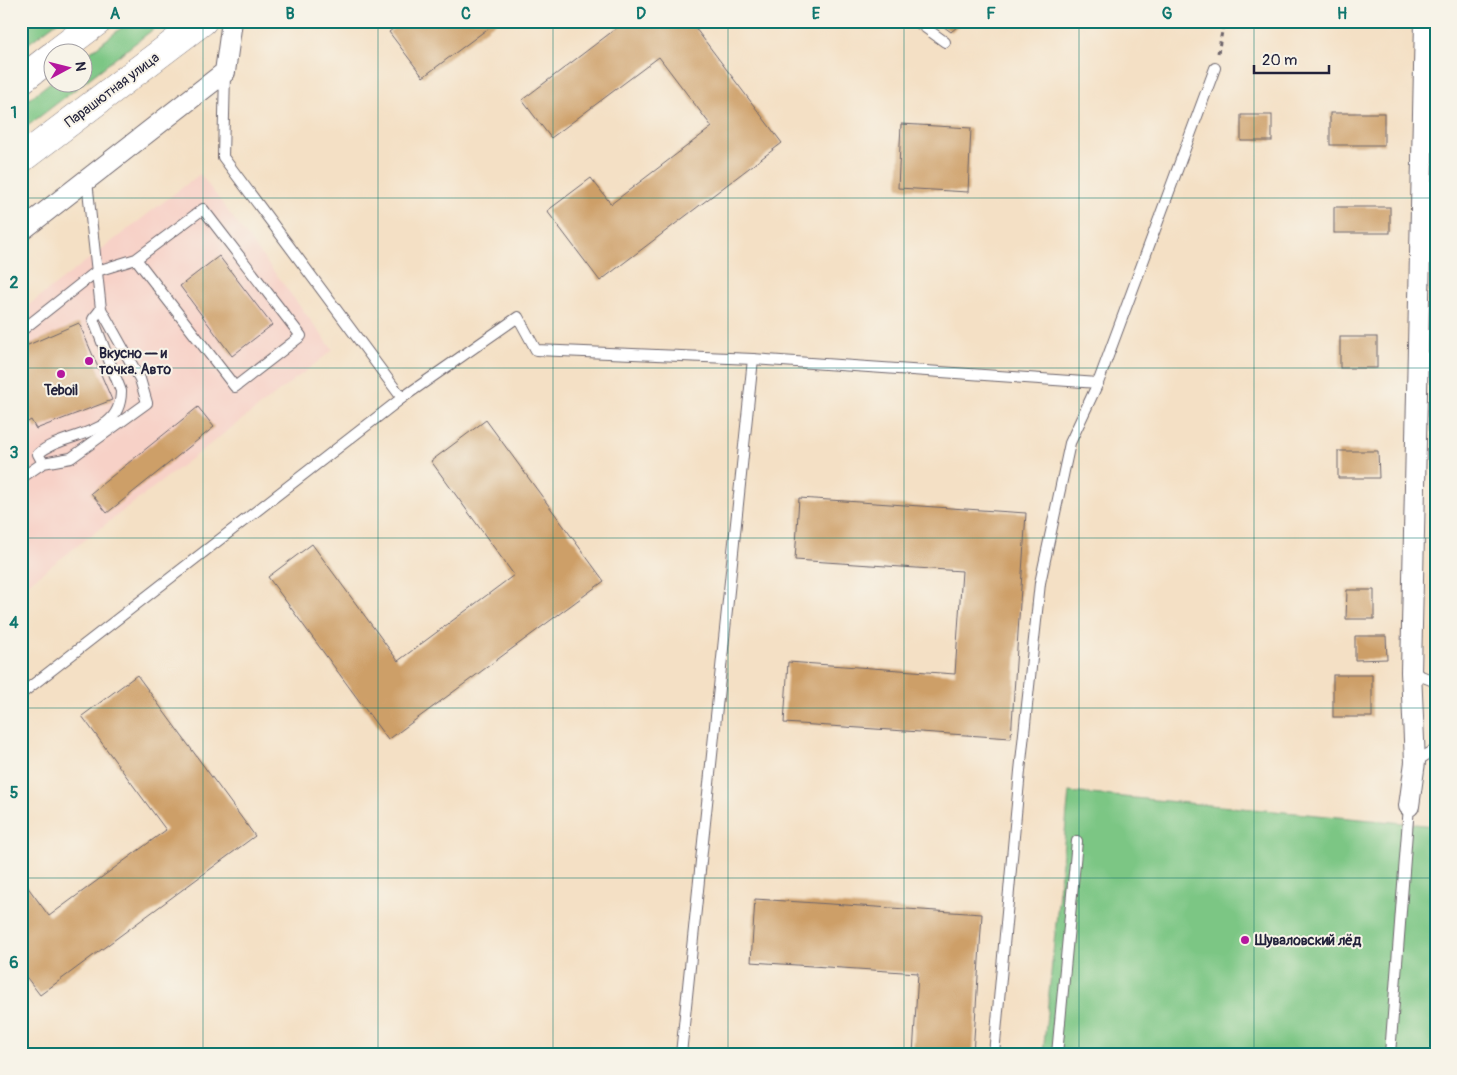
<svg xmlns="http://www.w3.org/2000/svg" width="1457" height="1075" font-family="Pangolin,sans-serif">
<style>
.built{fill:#f7d1c7}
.green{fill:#7cc684;stroke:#4f7460}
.building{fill:#cd9f68}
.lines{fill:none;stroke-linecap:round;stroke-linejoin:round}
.lane-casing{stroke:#6c646b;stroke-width:12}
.street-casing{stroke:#6c646b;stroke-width:22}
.primary-casing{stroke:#6c646b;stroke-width:29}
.path{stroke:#6c646b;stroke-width:3;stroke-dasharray:4 4;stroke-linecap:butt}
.lane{stroke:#fff;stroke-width:10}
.street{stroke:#fff;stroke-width:20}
.primary{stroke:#fff;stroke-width:28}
.grid{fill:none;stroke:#0f766e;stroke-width:1;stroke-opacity:0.55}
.poi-dot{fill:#b5179e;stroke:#f7f3e8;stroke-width:2}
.labels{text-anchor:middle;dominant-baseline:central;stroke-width:4;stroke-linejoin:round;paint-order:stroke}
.street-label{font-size:14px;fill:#22223b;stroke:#f7f3e8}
.poi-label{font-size:14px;font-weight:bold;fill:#22223b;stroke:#f7f3e8;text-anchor:start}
.neatline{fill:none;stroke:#0f766e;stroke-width:2}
.grid-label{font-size:16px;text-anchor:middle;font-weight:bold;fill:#0f766e}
</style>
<rect width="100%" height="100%" fill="#f7f3e8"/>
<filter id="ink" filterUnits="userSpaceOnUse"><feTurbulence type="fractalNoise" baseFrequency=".02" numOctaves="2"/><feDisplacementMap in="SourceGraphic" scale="10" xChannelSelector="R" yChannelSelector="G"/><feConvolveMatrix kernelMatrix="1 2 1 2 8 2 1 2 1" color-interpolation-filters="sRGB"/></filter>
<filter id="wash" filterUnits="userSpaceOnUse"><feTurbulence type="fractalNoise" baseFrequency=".0096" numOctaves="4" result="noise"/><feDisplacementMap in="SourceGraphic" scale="20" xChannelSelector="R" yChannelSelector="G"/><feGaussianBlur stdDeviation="1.12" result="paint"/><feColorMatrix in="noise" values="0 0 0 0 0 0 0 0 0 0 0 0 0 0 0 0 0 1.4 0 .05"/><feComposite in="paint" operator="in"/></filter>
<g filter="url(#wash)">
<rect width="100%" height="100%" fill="#f4e0c5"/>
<polygon class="built" points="200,174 333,350 21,589 21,311"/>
<g class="green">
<polygon points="21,21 58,21 21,49"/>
<polygon points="130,21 164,21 21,131 21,105 52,81 52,82 82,82 83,58"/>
<polygon points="1069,792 1436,826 1436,1054 1043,1054"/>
</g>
<g id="blocks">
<g class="building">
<polygon points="403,21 498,21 423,77 389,32"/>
<polygon points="626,21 690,21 782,143 600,281 547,211 591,178 611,204 712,127 659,57 551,138 522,100"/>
<polygon points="936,21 964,21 951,32"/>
<rect x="1330" y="113" width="54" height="32"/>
<rect x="1241" y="115" width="31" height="26"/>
<polygon points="901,124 971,128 968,192 898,188"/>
<rect x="1334" y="207" width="56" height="26"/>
<polygon points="219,256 272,325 232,356 180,286"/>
<polygon points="79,323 112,400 36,429 31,420 21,426 21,348"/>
<rect x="1340" y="337" width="37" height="31"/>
<polygon points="198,407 214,427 107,513 91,493"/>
<polygon points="486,420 604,581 388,740 268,577 312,544 398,661 514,575 431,461"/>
<polygon points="1338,451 1378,451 1379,478 1338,478"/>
<polygon points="799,498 1026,513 1011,738 784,723 788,662 955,674 962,571 795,560"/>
<polygon points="1347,590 1374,590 1374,619 1346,619"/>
<polygon points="1355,636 1386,636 1387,659 1355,660"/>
<polygon points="137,675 255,836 40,995 21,970 21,878 49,916 166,830 82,716"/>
<rect x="1333" y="675" width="39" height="42"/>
<polygon points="755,899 982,914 973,1054 913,1054 918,973 751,962"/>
</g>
</g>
</g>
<g filter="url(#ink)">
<use href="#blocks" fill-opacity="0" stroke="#6c646b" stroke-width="1"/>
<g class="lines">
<defs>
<g id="lane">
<polyline points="916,21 945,42"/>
<polyline points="225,73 223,157 402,398"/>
<polyline points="21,331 97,271 136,259 203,209 301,336 235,387 136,259"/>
<path d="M43,463L38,454C65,430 121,439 121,391L93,319L101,309"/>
<polyline points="21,478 43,463 71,458 147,403 140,379 101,309 87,181"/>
<polyline points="1411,672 1436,682"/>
<polyline points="21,694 402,398 518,317 536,350 753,359 1098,383"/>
<polyline points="1415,762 1436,749"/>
<polyline points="681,1054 753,359"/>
<polyline points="994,1054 1020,771 1040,583 1070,443 1098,383 1215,68"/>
<polyline points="1057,1054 1077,841"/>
<polyline points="1390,1054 1409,806"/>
</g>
<g id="street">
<polyline points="21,231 225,72 232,21"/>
<polyline points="1409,806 1415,762 1411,672 1425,21"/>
</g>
<g id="primary">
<polyline points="57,52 98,21"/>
<polyline points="21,80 52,56"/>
<polyline points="21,159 203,21"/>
</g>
</defs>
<use href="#lane" class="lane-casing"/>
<use href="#street" class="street-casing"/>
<use href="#primary" class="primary-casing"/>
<polyline class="path" points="1218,53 1224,21"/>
<use href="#lane" class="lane"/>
<use href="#street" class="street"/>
<use href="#primary" class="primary"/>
</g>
</g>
<path class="grid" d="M203,21V1054M378,21V1054M553,21V1054M728,21V1054M904,21V1054M1079,21V1054M1254,21V1054M21,198H1436M21,368H1436M21,538H1436M21,708H1436M21,878H1436"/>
<g class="poi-dot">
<circle cx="89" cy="361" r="5"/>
<circle cx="61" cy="374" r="5"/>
<circle cx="1245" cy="940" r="5"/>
</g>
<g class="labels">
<g class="street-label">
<text transform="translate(112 90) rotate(-37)">Парашютная улица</text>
</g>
<g class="poi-label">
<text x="99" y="353">Вкусно — и<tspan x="99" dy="16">точка. Авто</tspan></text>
<text x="61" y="390" text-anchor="middle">Teboil</text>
<text x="1255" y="940">Шуваловский лёд</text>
</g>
</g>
<rect width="1457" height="1075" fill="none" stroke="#f7f3e8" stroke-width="55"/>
<g transform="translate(68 68) rotate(83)"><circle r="24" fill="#f7f3e8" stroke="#a29fa3"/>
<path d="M0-4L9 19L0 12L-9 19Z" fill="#b5179e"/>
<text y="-8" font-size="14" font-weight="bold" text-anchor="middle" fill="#22223b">N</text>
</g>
<path d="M1254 65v8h75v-8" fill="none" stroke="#22223b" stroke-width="2.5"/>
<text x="1262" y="65" font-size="15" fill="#22223b" stroke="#f7f3e8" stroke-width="4" paint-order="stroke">20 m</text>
<rect x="28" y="28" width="1402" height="1020" class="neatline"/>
<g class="grid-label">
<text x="115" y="19">A</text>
<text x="290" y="19">B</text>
<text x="466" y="19">C</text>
<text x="641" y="19">D</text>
<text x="816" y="19">E</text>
<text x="991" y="19">F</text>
<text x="1167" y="19">G</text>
<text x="1342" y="19">H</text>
<text x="14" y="118">1</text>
<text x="14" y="288">2</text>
<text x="14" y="458">3</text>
<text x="14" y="628">4</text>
<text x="14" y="798">5</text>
<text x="14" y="968">6</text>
</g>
</svg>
